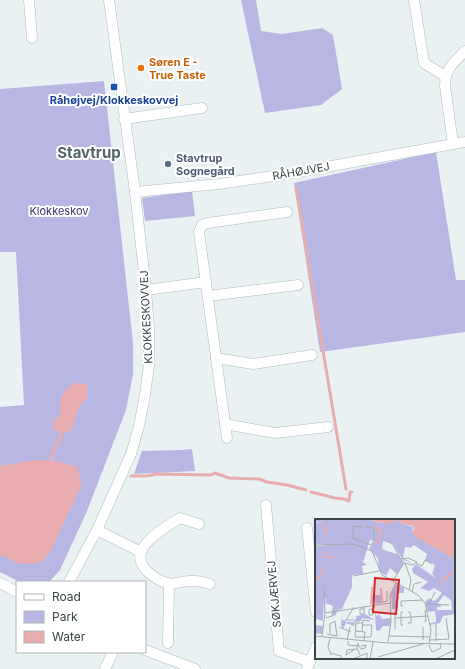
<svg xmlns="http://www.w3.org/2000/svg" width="465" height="669" font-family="Inter,sans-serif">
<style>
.green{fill:#b8b7e3}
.water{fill:#e9adaf}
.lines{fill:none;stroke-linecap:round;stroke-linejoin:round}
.stream{stroke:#e9adaf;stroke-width:3}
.minor-casing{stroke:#adbabe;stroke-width:11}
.minor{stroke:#fff;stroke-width:10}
.food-dot{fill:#e8710a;stroke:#fff;stroke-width:1.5}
.transit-dot{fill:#1a4fb4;stroke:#fff;stroke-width:1.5}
.service-dot{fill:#5c6f8a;stroke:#fff;stroke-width:1.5}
.labels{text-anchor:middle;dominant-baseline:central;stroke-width:4;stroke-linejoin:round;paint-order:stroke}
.food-label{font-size:11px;font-weight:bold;fill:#c56008;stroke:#fff;text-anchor:start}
.transit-label{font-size:11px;font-weight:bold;fill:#164399;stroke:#fff}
.service-label{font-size:11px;font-weight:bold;fill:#4e5e75;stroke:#fff;text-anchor:start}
.street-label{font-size:11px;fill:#394446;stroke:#fff}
.park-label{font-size:11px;fill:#3e3272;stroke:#fff}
.district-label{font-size:15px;font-weight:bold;fill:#516468;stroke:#fff}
.inset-river{fill:none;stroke:#e9adaf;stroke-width:2}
.inset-road{fill:none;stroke:#a3acae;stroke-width:1}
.view{fill:#d62828;fill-opacity:0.15;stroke:#d62828;stroke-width:2}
.inset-edge{fill:none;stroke:#394446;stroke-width:2}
</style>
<rect width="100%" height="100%" fill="#eaf1f3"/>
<g class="green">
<polygon points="241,0 256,0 261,31 282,34 322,28 333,35 342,89 321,105 265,113"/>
<polygon points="104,81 133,343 133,374 126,410 87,511 60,570 49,582 20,582 0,572 0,407 24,405 16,252 0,252 0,89"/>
<polygon points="436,152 456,280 465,280 465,332 320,352 294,183"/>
<polygon points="192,191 195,216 145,221 142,198"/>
<polygon points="192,449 195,471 134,474 142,451 181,450"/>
</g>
<g class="water">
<path d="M75,383L85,384L88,387L87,398L78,408L72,428L69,431L62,433L54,429L53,422L60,415C60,397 60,393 75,383Z"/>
<polygon points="34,460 61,462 77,467 82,484 49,554 40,563 21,564 0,555 0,466"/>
</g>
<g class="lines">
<g class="stream">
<polyline points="296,188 346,489"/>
<polyline points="51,461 54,450 62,433"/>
<polyline points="131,476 147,476 157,474 211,475 215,473 229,478 259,479 267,482 287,485 306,490"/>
<polyline points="311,492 335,498 344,499 349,501 350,492 352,492"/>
</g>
<defs>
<g id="minor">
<polyline points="29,0 32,38"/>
<polyline points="414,0 424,63 445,76"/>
<polyline points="124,119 202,108"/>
<path d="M453,144L445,86C445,68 454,63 465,51"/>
<polyline points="135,192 219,184 287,174 465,142"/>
<polyline points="146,290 206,282"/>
<polyline points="208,296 298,285"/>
<polyline points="216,358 253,364 312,355"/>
<polyline points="225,424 275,433 328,427"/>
<polyline points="227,438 199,232 202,225 208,223 287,212"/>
<polyline points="266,505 279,651 310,662"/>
<path d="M199,524L180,518C164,528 125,549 147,571C152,576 161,582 168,583C174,585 183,581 189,581C197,580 203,582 210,584"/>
<polyline points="307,528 316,612"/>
<polyline points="97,530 141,552"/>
<polyline points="69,582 97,530 131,454 139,426 145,395 149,365 149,328 146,290 135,192 109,0"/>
<polyline points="0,583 17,592"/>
<polyline points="168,643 169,584"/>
<polyline points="145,650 195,669"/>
<polyline points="105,669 113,652"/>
<polyline points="307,669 316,647"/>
</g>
</defs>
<use href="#minor" class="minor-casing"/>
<use href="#minor" class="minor"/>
</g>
<circle class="food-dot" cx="141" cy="68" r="4"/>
<rect class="transit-dot" x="110" y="83" width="8" height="8" rx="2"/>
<circle class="service-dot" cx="168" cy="164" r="4"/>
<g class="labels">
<g class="food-label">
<text x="149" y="62">Søren E -<tspan x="149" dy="13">True Taste</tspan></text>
</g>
<g class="transit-label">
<text x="114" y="100">Råhøjvej/Klokkeskovvej</text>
</g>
<g class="service-label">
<text x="176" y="158">Stavtrup<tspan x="176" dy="13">Sognegård</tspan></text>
</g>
<g class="street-label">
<text transform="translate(301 171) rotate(-10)">RÅHØJVEJ</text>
<text transform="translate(146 317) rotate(-93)">KLOKKESKOVVEJ</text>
<text transform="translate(274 594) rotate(-95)">SØKJÆRVEJ</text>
</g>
<g class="park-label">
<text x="59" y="211">Klokkeskov</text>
</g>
<g class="district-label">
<text x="89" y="152">Stavtrup</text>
</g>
</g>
<g transform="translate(315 519)">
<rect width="140" height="140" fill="#eaf1f3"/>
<path d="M0,0H54L64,4L83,1L88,5L99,8L97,12L102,18L140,40V95L128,97L125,104L115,106V104L121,103V99L120,92L113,93L110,83L114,79L118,82L122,80L127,74L119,69L114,72L105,69L113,63L98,54L97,50L101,45L122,60L117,55L120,46L110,41L112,35L99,26L96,28L103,35L97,29L90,28L88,39L99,45L89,41V43L78,25L68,22L67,30L84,36L88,45L82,55L75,49L71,57L74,59L64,52L63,39L54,30L59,22L55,21L48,43L52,46L47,47L48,55L37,56V68L27,90L21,91L20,95L16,97L18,87L10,84L11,80L9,78L8,102L1,100L0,106L8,107L7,115L0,114V27L14,26L0,25V5L8,2L0,4ZM129,76L136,81L137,91H122V88H127L123,84ZM81,65L89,69V74H82L83,90H77L76,75ZM57,76H67V84L60,85L59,79L56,85ZM28,90L27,101H31L30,103H39L42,97L50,95L60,101L47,99L46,102L40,103L39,107L31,104L28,110L26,105ZM60,95L62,97L64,95L67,100L76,99L74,111V107H68L64,112L61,111Z" fill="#b8b7e3" fill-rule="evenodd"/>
<path d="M54,0H140V40L102,19L97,13L100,9L98,7L88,5L83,1L71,6L70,3L64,4Z" fill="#e9adaf"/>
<path class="inset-river" d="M8,3L11,15M59,8L66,11L64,21L60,25M11,33V38H19M0,63L7,56L8,50M126,63L140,51M66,69L67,84M56,85L57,68"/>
<path class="inset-road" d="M47,8L38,7V19L56,26L59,22V9L50,8M75,24L73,22L79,27L85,40L89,44L98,46L102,43L93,39L85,40M0,26L39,25L57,32L67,56L103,76L110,84L116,111L114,125M90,44L96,61L94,71M101,44L107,47L110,41L117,45M38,57L64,52M78,62L89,44M9,71L10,94M97,73L99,65L106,63M68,83L72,82V72M111,85L134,86M114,85L120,73M49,87V90H45V95H49V90M88,87H86V82L108,81M58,91V96H54V91L59,89V86M80,92V110M93,93H95L96,99V104H93M11,99L20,96L22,91M80,99L113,97M131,99L134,120M39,101H31L39,88M109,102H111L110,91M48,106H57L56,118H40L41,104H48M88,106H86V93H88M24,108L36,113M40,112L50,113L49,122M47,112L48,101L55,102M12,115L22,117L20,102L15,105V114M0,117L73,124L140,125M7,117L10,94L75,84M74,117L115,118M15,119L13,128L16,136M32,121L35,108M108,121V108M115,121L134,120M33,122V126L42,127M121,122V105M73,123L76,102L75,76L81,64M43,124L42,129L45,136M43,125L46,130L50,129L51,126L46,127M114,126L117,133L126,129L125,124M39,131L31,136L32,131L42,130M16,134L26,137V140M63,138L108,125M38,140L52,134V140M55,140L58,123M120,140L140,131"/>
<path class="view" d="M60,59L84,61L81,95L58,93Z"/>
<rect width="140" height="140" class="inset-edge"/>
</g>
<rect x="16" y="581" width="130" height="72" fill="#ffffff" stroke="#b0b4b5"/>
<rect x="24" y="594" width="20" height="6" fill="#ffffff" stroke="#b0b4b5"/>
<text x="52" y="601" font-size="12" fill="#394446">Road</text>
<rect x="24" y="611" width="20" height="12" fill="#b8b7e3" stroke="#b0b4b5"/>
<text x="52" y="621" font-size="12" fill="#394446">Park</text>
<rect x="24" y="631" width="20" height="12" fill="#e9adaf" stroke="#b0b4b5"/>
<text x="52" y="641" font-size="12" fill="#394446">Water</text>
</svg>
